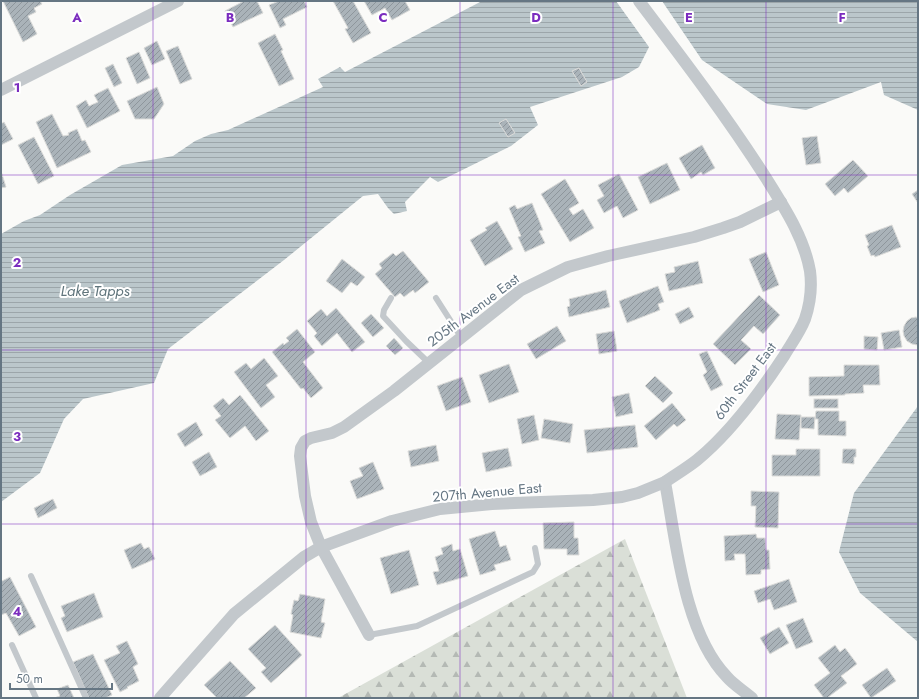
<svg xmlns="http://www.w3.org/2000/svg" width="919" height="699" font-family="Jost,sans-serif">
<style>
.forest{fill:url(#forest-firs)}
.water{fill:url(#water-rules)}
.building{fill:url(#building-hatch);stroke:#dcdcda}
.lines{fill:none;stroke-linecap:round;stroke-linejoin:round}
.service{stroke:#c3c8cc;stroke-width:6}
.minor{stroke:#c3c8cc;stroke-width:12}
.grid{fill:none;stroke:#7b2cbf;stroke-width:1;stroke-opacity:0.55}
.labels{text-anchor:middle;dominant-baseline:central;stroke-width:4;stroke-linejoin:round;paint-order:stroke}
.street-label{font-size:14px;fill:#657683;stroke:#fff}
.water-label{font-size:15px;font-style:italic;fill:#60757c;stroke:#fff}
.grid-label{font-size:13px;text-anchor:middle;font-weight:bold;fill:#7b2cbf;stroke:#fff;stroke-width:4;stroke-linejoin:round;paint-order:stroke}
</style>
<defs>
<pattern id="forest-firs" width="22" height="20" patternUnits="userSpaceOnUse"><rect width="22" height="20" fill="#dadfd7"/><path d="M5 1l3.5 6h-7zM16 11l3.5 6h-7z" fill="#b4b9b4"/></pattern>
<pattern id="water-rules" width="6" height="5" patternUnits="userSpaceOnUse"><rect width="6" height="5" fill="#bbc7cb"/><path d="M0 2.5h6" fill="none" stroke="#9ca6aa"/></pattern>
<pattern id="building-hatch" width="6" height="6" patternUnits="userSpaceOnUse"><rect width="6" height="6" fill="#aab3b9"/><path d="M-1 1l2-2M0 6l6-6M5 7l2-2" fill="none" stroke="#8e969c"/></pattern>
</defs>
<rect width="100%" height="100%" fill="#fafaf8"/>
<polygon class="forest" points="625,539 687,698 338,698"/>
<g class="water">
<polygon points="482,1 616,1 649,47 639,67 622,77 530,107 538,125 511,146 438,182 430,177 405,202 407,211 394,214 388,208 378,194 363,196 284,260 168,349 154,383 83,399 64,419 40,473 1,502 1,234 24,221 40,215 70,195 122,165 173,156 195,141 211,134 228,130 323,87 318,79 340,67 345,72"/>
<polygon points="662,1 918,1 918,110 884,95 881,82 806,110 767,104 702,60"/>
<polygon points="918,406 918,642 860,593 839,552 854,493"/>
</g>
<g class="building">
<polygon points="3,1 40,1 42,4 34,8 36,12 28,16 37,34 23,42"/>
<polygon points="244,1 257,1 263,13 233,27 225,11"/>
<polygon points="279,1 304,1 307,7 283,19 286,25 280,28 269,5"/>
<polygon points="333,1 353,1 371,33 353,43 345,29 348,28"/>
<polygon points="364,1 405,1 410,10 392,20 385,8 372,15"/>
<polygon points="275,34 283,50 281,51 294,79 279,86 258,43"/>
<polygon points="157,41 165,59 152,65 144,48"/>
<polygon points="178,46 192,79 180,84 166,51"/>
<polygon points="139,52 150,78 137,84 126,58"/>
<polygon points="113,64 122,83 114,87 105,68"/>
<polygon points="579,68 587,82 581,86 572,71"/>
<polygon points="157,87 164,104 154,119 135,119 127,101"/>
<polygon points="108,88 120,111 87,128 76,106 86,100 89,106 98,102 94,95"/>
<polygon points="52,114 63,136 69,135 68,133 77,129 82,141 85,140 91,152 57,168 36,122"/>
<polygon points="506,119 515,133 508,137 499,123"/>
<polygon points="4,122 13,139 1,145 1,124"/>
<polygon points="817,136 821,163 806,165 802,138"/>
<polygon points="34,137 54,176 38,184 18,145"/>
<polygon points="702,145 715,168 703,175 701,172 691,179 679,158"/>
<polygon points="853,160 868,176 848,193 844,188 835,196 825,184"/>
<polygon points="667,163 680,190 650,204 638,177"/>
<polygon points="1,171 6,187 1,188"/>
<polygon points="619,174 638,210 623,218 617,206 604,213 597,200 604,196 598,185"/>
<polygon points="565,179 579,203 569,209 573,215 583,209 594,228 570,242 541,194"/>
<polygon points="918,190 918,203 912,194"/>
<polygon points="532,203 543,230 539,231 545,243 525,252 518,237 521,236 509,208 515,205 517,209"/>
<polygon points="497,221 513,249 485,266 470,240 487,230 485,228"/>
<polygon points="892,225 901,247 875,257 874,255 871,256 867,246 869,245 865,235"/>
<polygon points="403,251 429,282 415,293 413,290 404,297 400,293 395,297 375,274 382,268 379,264 393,253 396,256"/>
<polygon points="766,252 779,285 763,292 749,259"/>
<polygon points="342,259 365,277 357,286 351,282 342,293 326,281"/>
<polygon points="698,261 703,283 669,291 665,274 675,272 674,267"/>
<polygon points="658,286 664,302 658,304 660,310 627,323 619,301"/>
<polygon points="606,290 610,307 569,317 567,307 570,306 569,299"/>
<polygon points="759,295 780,315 763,334 754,326 741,340 751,349 735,365 713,344"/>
<polygon points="689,307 694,317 680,324 675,314"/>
<polygon points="336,308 365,342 352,352 337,333 322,346 314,336 317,333 307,321 321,309 327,316"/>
<polygon points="371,314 384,328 373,337 361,323"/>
<polygon points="916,317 918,318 918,344 917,345 912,344 907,341 904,336 903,331 904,326 907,321 911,318"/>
<polygon points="557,326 566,341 536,359 527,344"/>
<polygon points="297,329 315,352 303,362 323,388 311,398 303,388 301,389 272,352 283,343 284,345 289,341 286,338"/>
<polygon points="899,330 902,347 884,350 881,333"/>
<polygon points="614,331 617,351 599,354 596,334"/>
<polygon points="864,336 878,337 877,350 864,349"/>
<polygon points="394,338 403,348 395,355 386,346"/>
<polygon points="707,351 723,385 711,391 703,375 707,372 699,354"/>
<polygon points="264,358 278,376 266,385 275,397 261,408 234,372 246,363 251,369"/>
<polygon points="509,364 519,392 489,403 479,375"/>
<polygon points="844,365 879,365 880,385 863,385 864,393 845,394 845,395 809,396 809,377 844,376"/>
<polygon points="655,376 673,393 663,403 645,386"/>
<polygon points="462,377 471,402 446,411 437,386"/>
<polygon points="629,393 633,413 616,417 612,397"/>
<polygon points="240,395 269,431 256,441 245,426 230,438 215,420 221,416 213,406 223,398 229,405"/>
<rect x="814" y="399" width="24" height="9"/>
<polygon points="672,403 686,420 677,427 674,424 656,440 644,426"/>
<polygon points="816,411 839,411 839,421 846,421 846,436 818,435 818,419 815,419"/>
<polygon points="777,414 801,415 799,440 775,439"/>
<polygon points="534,415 539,440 522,444 517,419"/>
<polygon points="801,417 815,417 814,429 801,428"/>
<polygon points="544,419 573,424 570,443 541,438"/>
<polygon points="196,422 203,435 185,447 177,434"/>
<polygon points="635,425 638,447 587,453 584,430"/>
<polygon points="436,445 439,461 411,467 408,451"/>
<polygon points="508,448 512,466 486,472 482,453"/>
<polygon points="796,449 820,449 820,476 772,476 772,455 796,455"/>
<polygon points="843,449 856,449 856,457 854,457 854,464 842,463"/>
<polygon points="209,452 217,467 200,476 192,462"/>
<polygon points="373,462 384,489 357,499 350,481 363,476 359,468"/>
<polygon points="751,491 779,492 778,528 755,527 756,506 751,506"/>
<polygon points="53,499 57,508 38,518 34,508"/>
<polygon points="574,522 574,538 578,538 579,555 567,555 567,549 544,549 543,523"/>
<polygon points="495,531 500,547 506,545 511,560 494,565 496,570 480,575 469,539"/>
<polygon points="756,534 757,538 765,538 766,550 769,550 770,569 761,570 761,574 746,575 745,554 734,554 735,560 725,561 724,536"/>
<polygon points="141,543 144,549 149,547 155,559 132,569 124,550"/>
<polygon points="452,544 453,551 460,549 468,576 437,585 433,572 439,571 435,557 443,554 441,548"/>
<polygon points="409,550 419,585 391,594 380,558"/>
<polygon points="10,577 36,627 19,636 6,613 1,615 1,578 2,581"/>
<polygon points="789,579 797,602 774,610 770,599 758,603 754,591"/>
<polygon points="94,593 103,617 67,632 61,618 65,616 61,606"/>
<polygon points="300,594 325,599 321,622 325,623 321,638 290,632 293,615 291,614 294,600 298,601"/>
<polygon points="803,618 813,642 796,649 786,625"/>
<polygon points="275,625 302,655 271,683 261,672 266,668 248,649"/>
<polygon points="779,627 789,643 770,654 760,638"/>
<polygon points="127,641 138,664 133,667 139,681 127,687 128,688 120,692 104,660 120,653 116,646"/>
<polygon points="835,645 840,652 845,648 857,664 841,676 847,683 827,698 824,698 814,685 830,673 818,658"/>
<polygon points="93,654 112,695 105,698 89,698 73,662"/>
<polygon points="230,661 256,688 244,698 217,698 204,685"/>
<polygon points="887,668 896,681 871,698 862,685"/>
<polygon points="68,685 74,698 54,698 60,696 57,689"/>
</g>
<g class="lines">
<g class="service">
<polyline points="391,298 384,310 383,316 406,341 429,363"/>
<polyline points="436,298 461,337"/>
<polyline points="31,576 86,698"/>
<polyline points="369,635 417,626 533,572 538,564 535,548"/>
<polyline points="12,645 36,698"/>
</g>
<g class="minor">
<path d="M639,1C683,59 727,117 766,178C784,207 804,237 810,271C812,286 810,304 805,319C800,332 791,344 784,356C761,391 730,433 697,460C687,468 675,475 665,482C676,541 684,633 727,677C734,685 744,691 752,698"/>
<polyline points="1,90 178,1"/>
<polyline points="369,635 321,547 311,522 305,496 300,456 301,448 305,441 311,438 332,433 344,427 394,391 521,290 568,267 608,256 694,237 723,228 740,222 781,202"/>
<polyline points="160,698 234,614 304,557 321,547 392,521 440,509 492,504 593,500 622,497 638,493 665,482"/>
</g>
</g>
<path class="grid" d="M153,1V698M306,1V698M460,1V698M613,1V698M766,1V698M1,175H918M1,350H918M1,524H918"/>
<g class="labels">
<g class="street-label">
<text transform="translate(473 310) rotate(-37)">205th Avenue East</text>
<text transform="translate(745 381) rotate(-53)">60th Street East</text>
<text transform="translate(487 492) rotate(-5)">207th Avenue East</text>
</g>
<g class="water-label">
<text x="95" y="291">Lake Tapps</text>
</g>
</g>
<g class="grid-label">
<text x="77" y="22">A</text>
<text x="230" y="22">B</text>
<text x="383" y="22">C</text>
<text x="536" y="22">D</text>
<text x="689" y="22">E</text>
<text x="842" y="22">F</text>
<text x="17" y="92">1</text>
<text x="17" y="267">2</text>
<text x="17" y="441">3</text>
<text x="17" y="616">4</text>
</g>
<rect width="919" height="699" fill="none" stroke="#657683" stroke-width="4"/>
<path d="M10 683v6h102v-6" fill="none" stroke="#657683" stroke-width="2"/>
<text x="16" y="683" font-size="12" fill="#657683" stroke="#ffffff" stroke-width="3" paint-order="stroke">50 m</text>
</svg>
